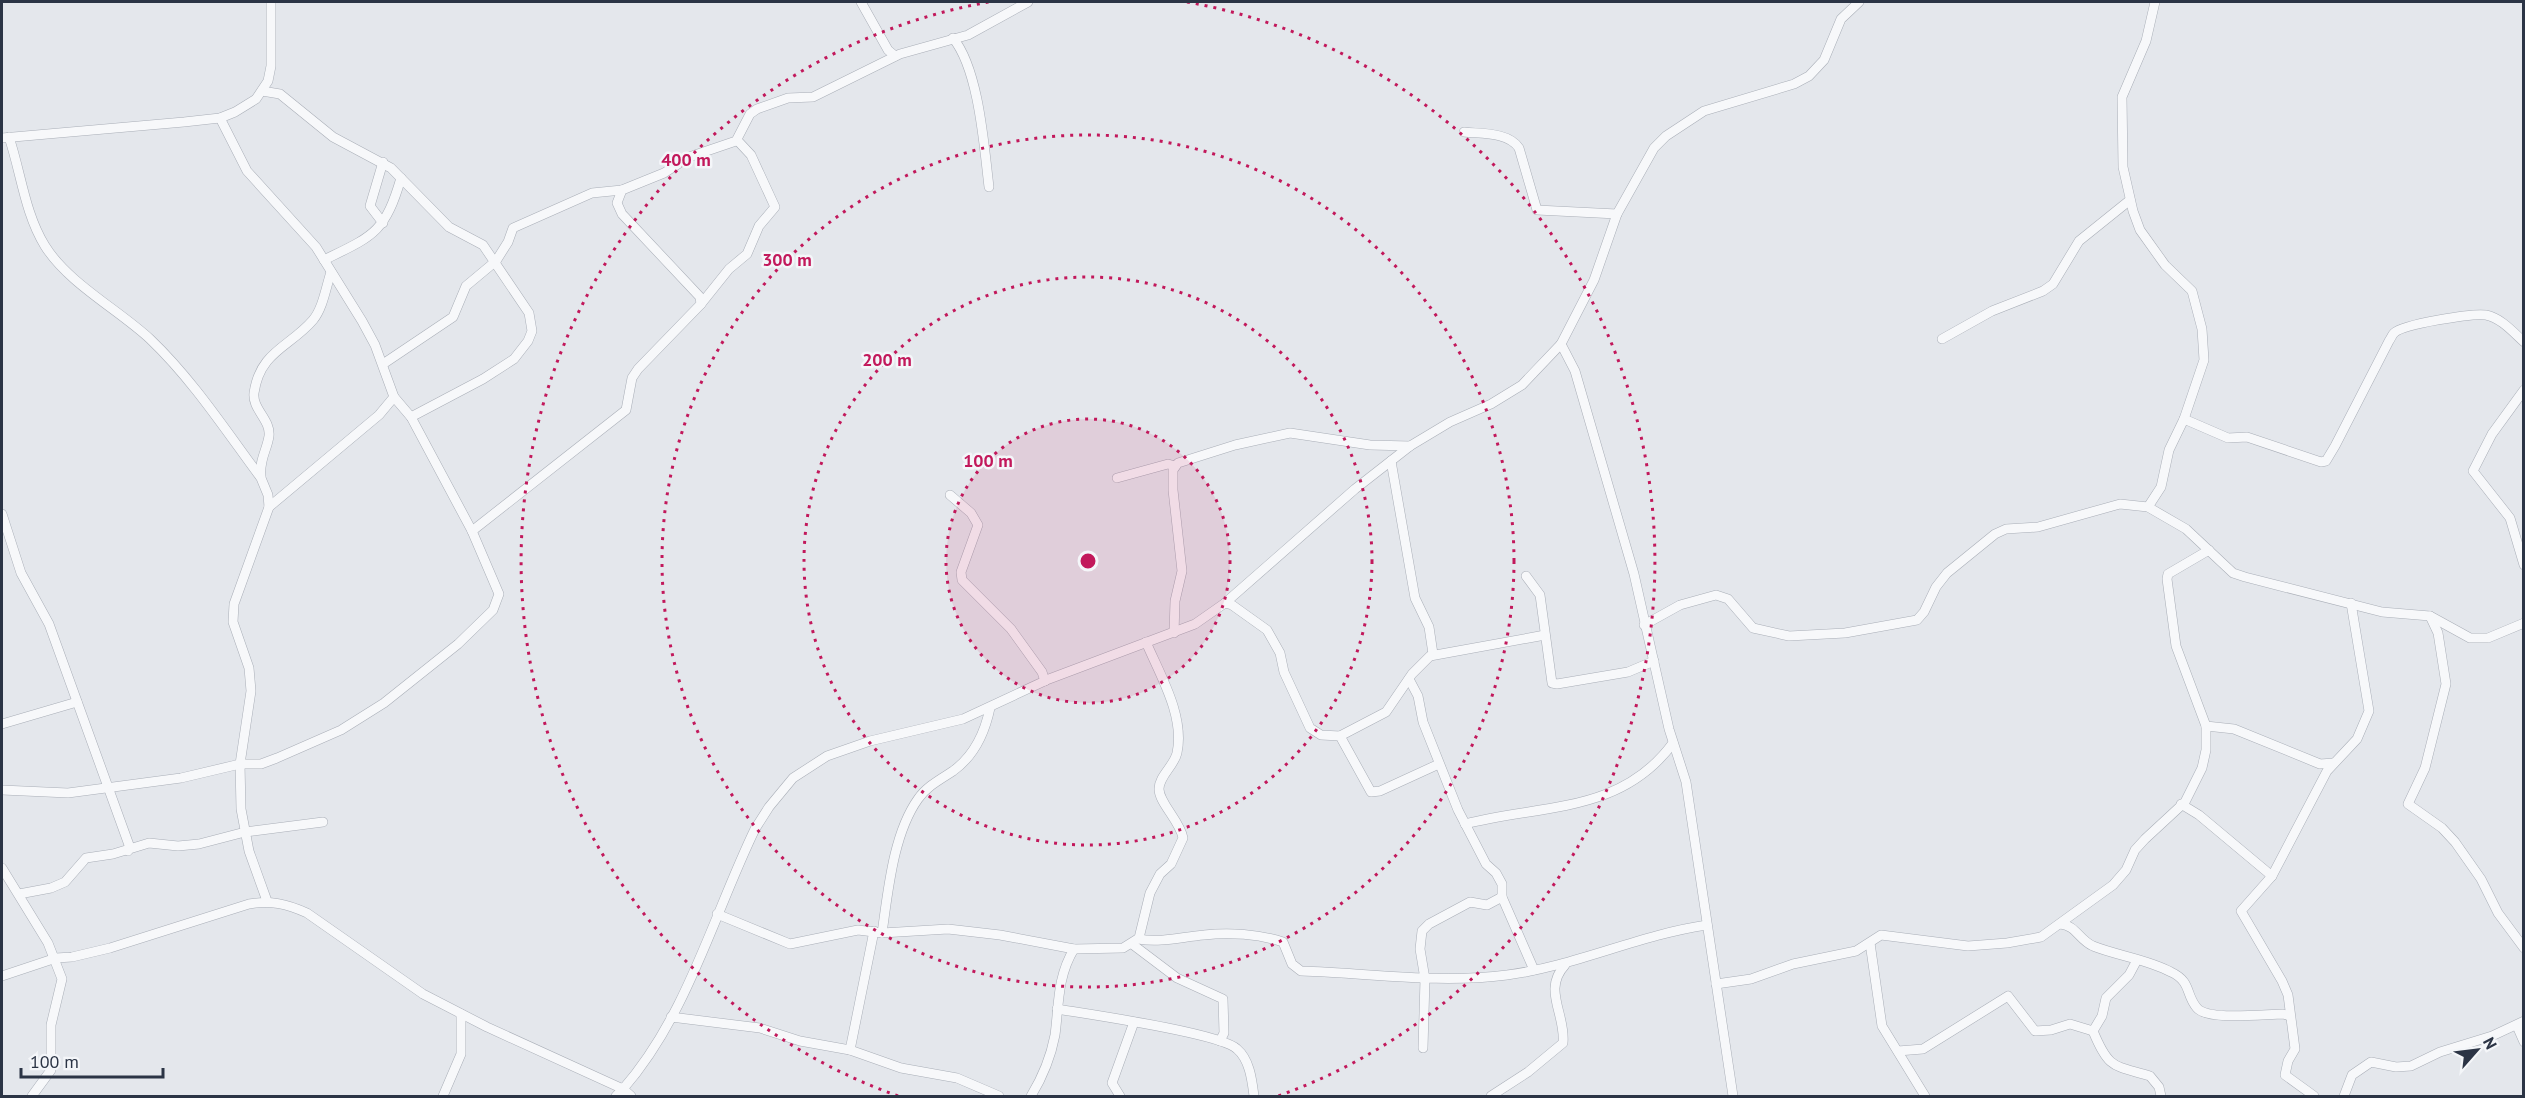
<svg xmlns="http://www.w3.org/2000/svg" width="2525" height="1098" font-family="'PT Sans',sans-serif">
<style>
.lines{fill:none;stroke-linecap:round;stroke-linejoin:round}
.minor-casing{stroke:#a9aeb7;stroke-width:10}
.minor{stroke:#f7f8fa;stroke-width:9}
.ring{fill:none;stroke:#c2185b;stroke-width:3;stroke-dasharray:3 6}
.centre{fill:#c2185b;stroke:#f4f6f9;stroke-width:3}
.ring-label{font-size:18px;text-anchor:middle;font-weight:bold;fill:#c2185b;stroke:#f4f6f9;stroke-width:5;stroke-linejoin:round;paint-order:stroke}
</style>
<rect width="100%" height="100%" fill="#e4e7ec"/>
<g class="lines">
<defs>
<g id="minor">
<polyline points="861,2 888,50 895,56"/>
<path d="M953,38C979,70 984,146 989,187"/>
<polyline points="262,91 280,94 333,137 391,168 449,227 483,245 529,313 532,331 528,341 514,359 483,379 411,417"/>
<path d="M1464,132C1482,134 1508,132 1519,148L1537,210L1617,214"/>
<path d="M9,137C21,173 25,214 45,246C68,283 119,310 150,339C193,380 226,431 261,478L268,495L269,507"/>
<polyline points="2,138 184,122 220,118 235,112 256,99 268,81 271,66 271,2"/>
<polyline points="383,223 370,206 383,162"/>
<path d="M324,260C373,236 385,233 401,178"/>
<polyline points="701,304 729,269 747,254 759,226 775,207 751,155 737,140"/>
<polyline points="1942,339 1992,311 2043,291 2053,284 2079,241 2130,200"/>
<polyline points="1561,344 1575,371 1634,574 1669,729 1686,782 1733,1096"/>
<polyline points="383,364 453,317 466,286 496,261 508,242 513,228 592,193 622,190"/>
<polyline points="2524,390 2492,434 2473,471 2510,518 2524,565"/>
<path d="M2184,419L2228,438L2247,437L2321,462L2326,461L2335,446L2389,341C2391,338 2392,335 2394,333C2403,324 2473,313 2486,315C2501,318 2513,332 2524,342"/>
<polyline points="1391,461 1415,598 1429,627 1433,654"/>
<path d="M261,476C259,460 267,450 269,436C271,420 252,409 254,393C260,351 290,347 313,320C323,308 326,287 331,272"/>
<polyline points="1117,478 1168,464 1175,466"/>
<polyline points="950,495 971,513 978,525 961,572 962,580 1011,629 1042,672 1045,681"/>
<polyline points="2148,507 2161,487 2169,450 2184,419 2204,360 2202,329 2192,291 2165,265 2140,230 2133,211 2123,167 2122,97 2146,41 2155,2"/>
<polyline points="2,514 21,573 49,624 129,845 128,851"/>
<polyline points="472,531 626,410 632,378 638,369 701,304 700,297 622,214 617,203 622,190 664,173 689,157 736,141 750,114 757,109 788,98 813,97 900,54 968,35 1028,2"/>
<polyline points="1526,576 1540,595 1552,683 1557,684 1628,672 1654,661"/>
<polyline points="1225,603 1232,605 1267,630 1280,653 1284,672 1310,728 1321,735 1340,736 1371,792 1380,791 1439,764"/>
<polyline points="2430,616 2438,633 2446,684 2425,768 2408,804 2442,828 2455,842 2481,879 2498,913 2524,948"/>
<polyline points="1644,625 1680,605 1716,595 1728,599 1753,628 1789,636 1845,633 1917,620 1924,612 1936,587 1947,573 1995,534 2006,529 2038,527 2120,504 2148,507 2186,529 2233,573 2245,577 2382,612 2430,616 2470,638 2488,638 2524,623"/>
<polyline points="1174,633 1175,601 1182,571 1173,490 1173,470 1178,463 1235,445 1290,433 1370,445 1410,446"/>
<polyline points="1409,679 1418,696 1423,722 1458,810 1486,864 1496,873 1502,884 1502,897 1534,970"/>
<polyline points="2,724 77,702"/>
<polyline points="2206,726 2234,729 2320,764 2334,763"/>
<polyline points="1340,736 1386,712 1412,674 1430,656 1545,635"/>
<polyline points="2,790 68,793 181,778 240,764 261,764 277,758 341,730 384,703 458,644 493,610 499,594 472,531 411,417 394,397 375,345 362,321 316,247 247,171 220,118"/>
<polyline points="2181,804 2199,815 2272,876"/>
<path d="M1465,824C1542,804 1621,814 1673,743"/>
<polyline points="2,868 48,943 62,979 51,1025 51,1070 32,1096"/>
<polyline points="19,894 51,888 65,882 86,858 113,854 149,843 178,846 199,844 245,832 323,822"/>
<polyline points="267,901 249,851 241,809 240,764 251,691 249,668 233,622 234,604 269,507 379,415 394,397"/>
<path d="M717,914L790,944L858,930L882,933L948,929L1000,935L1074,949L1123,948L1139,938L1150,893L1160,874L1171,864L1183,838C1180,821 1159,803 1159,789C1159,776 1174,766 1177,753C1185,716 1160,675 1146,642"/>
<path d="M2060,924C2076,925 2079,940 2093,946C2118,956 2147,959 2171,972C2192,982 2185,994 2197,1008C2208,1021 2265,1014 2283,1014L2290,1016"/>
<path d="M882,933C888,892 893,834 918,799C927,786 941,779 953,771C974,756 985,732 990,708"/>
<path d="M1138,939C1161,943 1181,937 1204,935C1229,932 1259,934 1283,942L1292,964L1301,971C1371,973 1438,984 1507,975C1576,966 1638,935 1707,925"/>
<polyline points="1870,943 1882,1026 1925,1096"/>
<polyline points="1132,944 1177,978 1223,999 1224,1033 1220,1041"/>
<path d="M2137,960L2129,975L2106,998L2102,1016L2093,1031C2109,1070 2114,1065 2150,1076L2159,1087L2161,1096"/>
<path d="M2,976L56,958L72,957L110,948L249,904C270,900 287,904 307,913L423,994L487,1027L623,1089C687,1016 713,916 755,829L769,807L793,778L827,756L870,741L963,719L1049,679L1195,624L1225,603L1355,489L1410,446L1450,422L1491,404L1522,385L1561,344L1594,280L1617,214L1654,148L1666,136L1704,111L1794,84L1809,76L1824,60L1841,19L1859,2"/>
<polyline points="1716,984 1751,979 1793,964 1856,951 1881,935 1968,946 2007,943 2041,937 2113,885 2126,870 2135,850 2145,839 2185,802 2202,768 2206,750 2206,726 2176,646 2167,579 2168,574 2209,550"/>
<path d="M1057,1009C1087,1014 1220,1033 1237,1049C1250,1060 1252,1081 1254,1096"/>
<polyline points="671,1017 760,1028 800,1041 850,1050 901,1068 957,1078 999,1096"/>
<polyline points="2517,1026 2524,1042"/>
<polyline points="1423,1048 1425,979 1420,949 1422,931 1429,924 1470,902 1487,905 1502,897"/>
<polyline points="850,1050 874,931"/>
<polyline points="1898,1051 1923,1049 2008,996 2035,1031 2051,1030 2070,1024 2093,1031"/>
<polyline points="443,1096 461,1054 461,1014"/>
<polyline points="616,1096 623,1089 631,1096"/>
<path d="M1031,1096C1042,1078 1051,1056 1055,1035C1059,1005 1057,977 1074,949"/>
<polyline points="1120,1096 1112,1083 1134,1022"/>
<path d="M1491,1096L1528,1072L1563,1043C1566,1014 1542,990 1565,965"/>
<polyline points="2314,1096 2285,1075 2288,1061 2295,1049 2288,995 2282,981 2241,911 2272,876 2327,771 2357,739 2369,711 2351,603"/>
<polyline points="2344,1096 2352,1075 2371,1062 2396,1067 2411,1066 2440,1052 2492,1036 2524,1021"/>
</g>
</defs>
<use href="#minor" class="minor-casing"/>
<use href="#minor" class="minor"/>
</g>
<circle cx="1088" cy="561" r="142" fill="#c2185b" fill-opacity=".12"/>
<g class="ring">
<circle cx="1088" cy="561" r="142"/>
<circle cx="1088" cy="561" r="284"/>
<circle cx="1088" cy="561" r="426"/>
<path d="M898 1096A568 568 0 0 1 989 2M1187 2A568 568 0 0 1 1278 1096"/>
</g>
<circle cx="1088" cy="561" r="9" class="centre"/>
<g class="ring-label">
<text x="686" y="166">400 m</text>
<text x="787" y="266">300 m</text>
<text x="887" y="366">200 m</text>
<text x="988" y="467">100 m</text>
</g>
<rect width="2525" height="1098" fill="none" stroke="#2b3445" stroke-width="6"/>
<g transform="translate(2477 1050) rotate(62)" stroke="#f4f6f9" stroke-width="4.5" paint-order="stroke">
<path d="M0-4.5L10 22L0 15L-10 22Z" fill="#2b3445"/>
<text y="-9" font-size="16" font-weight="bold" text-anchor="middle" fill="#2b3445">N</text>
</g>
<path d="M21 1068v9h142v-9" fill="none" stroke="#2b3445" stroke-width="3"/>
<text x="30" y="1068" font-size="18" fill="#2b3445" stroke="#f4f6f9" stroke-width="4.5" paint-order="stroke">100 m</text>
</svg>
